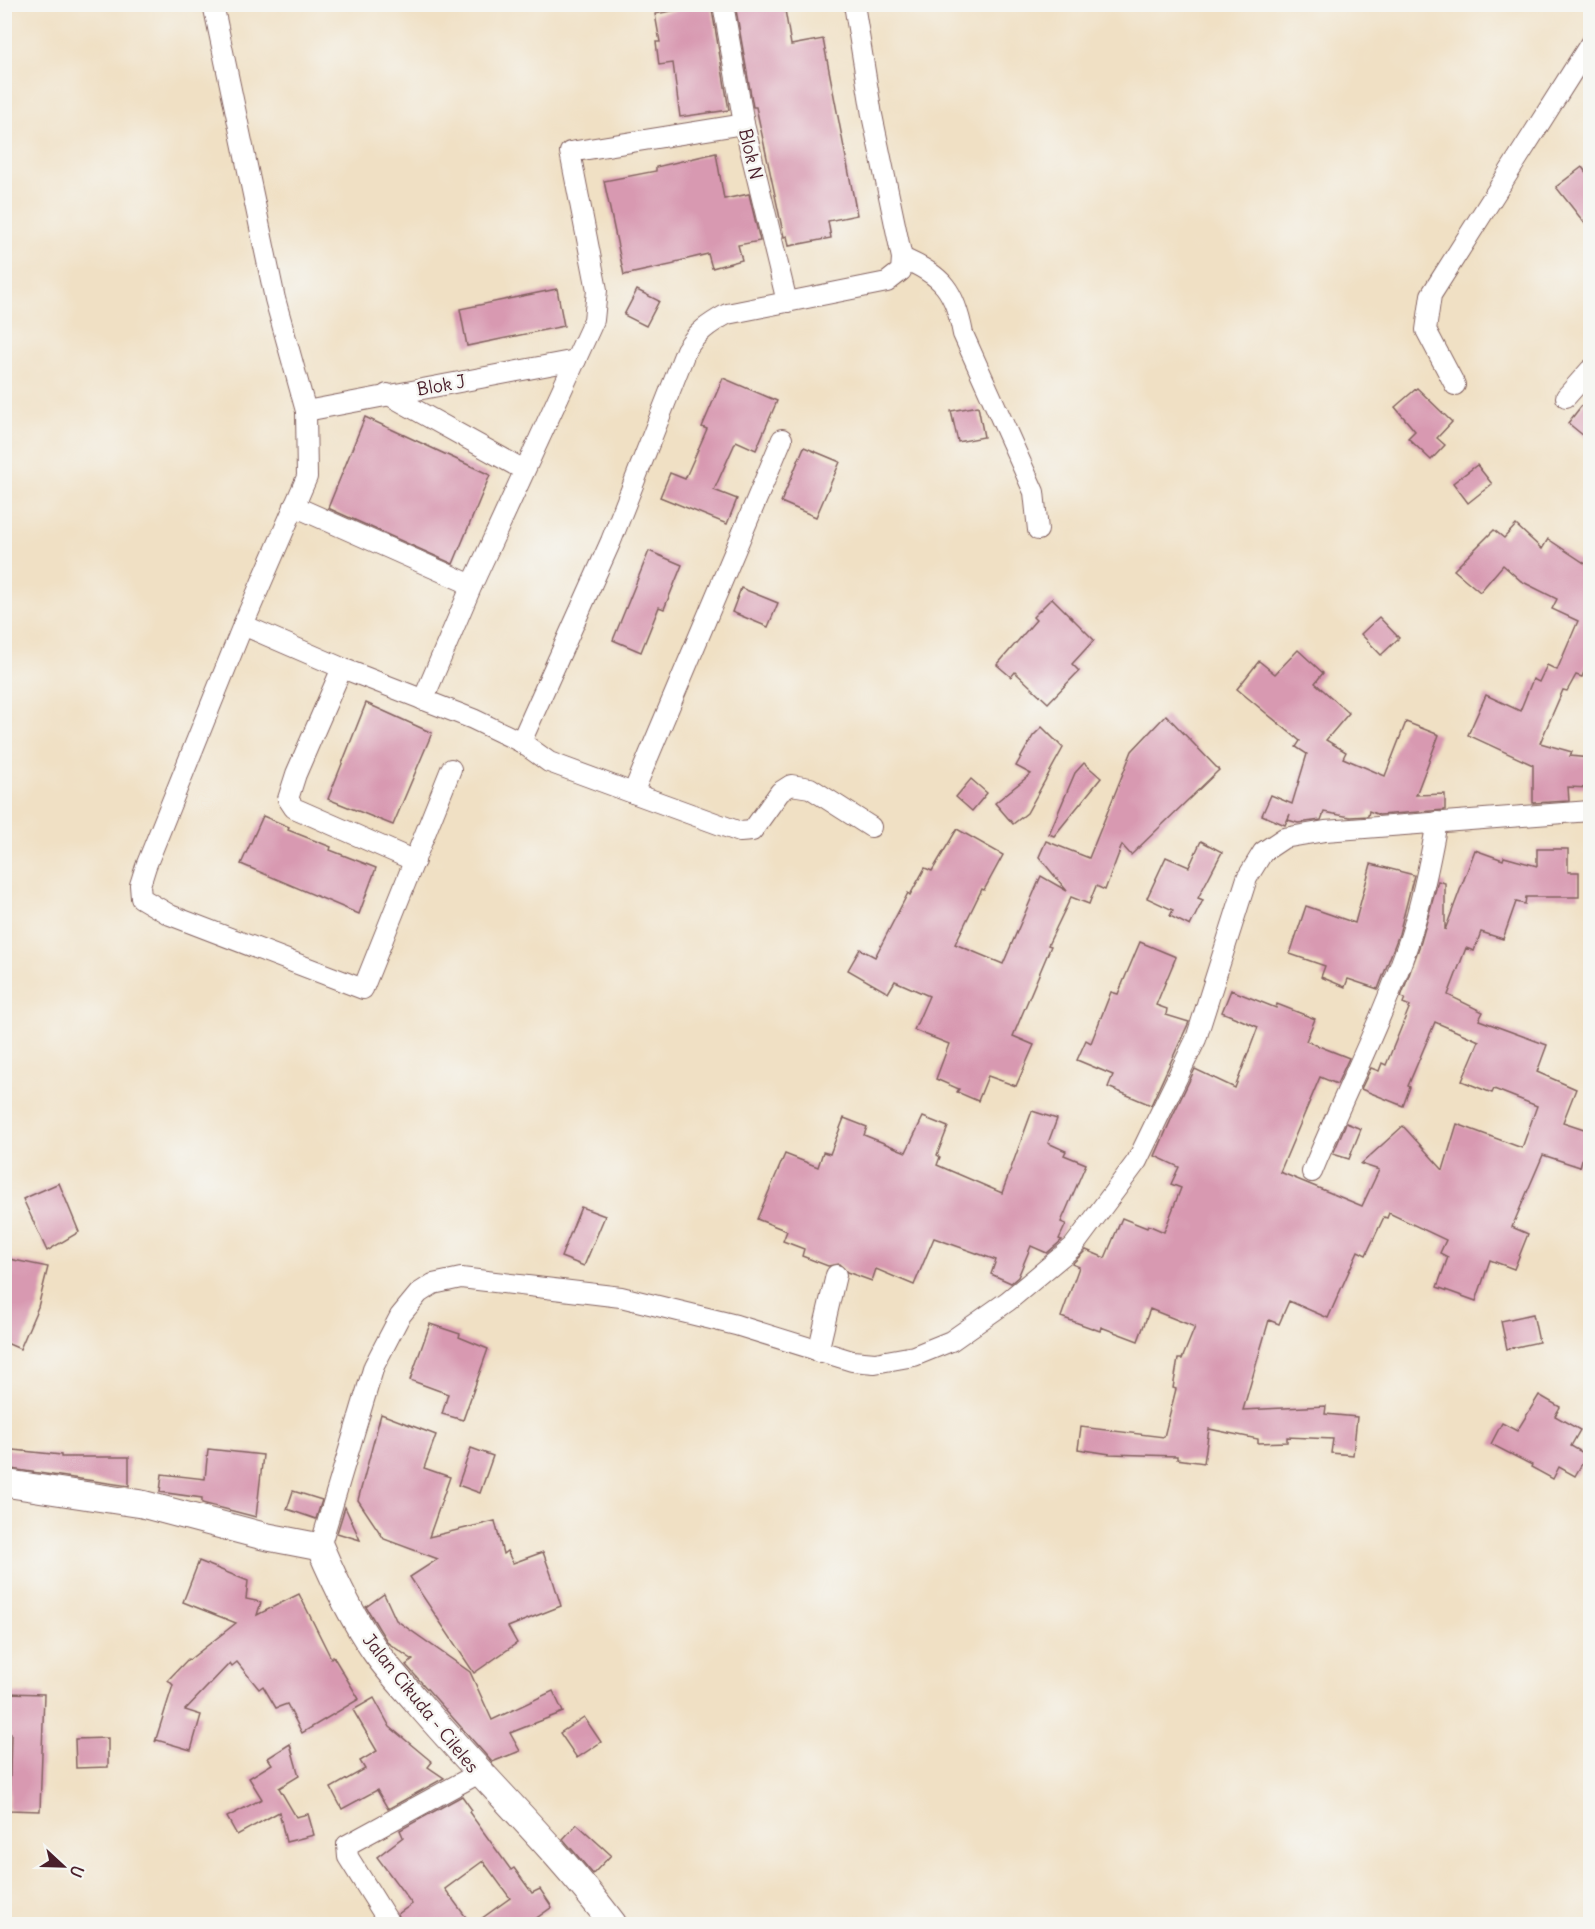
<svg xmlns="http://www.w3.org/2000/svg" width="1595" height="1929" font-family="Delius,sans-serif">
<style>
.building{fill:#d899b1}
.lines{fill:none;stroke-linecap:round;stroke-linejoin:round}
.street-casing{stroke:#846361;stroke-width:22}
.secondary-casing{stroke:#846361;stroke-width:29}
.street{stroke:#fff;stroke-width:20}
.secondary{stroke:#fff;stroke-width:27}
.labels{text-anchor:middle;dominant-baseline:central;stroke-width:5;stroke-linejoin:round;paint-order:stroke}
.street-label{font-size:18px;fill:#4a1f2b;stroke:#f6f6f2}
</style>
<rect width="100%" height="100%" fill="#f6f6f2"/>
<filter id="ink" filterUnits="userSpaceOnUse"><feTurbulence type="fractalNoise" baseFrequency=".0167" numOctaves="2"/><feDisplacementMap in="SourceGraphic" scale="12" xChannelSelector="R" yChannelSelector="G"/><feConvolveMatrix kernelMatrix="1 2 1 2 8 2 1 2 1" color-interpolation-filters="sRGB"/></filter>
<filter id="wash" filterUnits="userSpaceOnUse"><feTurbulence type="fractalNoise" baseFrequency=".008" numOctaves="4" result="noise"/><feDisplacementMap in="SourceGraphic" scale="24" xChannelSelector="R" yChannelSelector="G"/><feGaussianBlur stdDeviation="1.35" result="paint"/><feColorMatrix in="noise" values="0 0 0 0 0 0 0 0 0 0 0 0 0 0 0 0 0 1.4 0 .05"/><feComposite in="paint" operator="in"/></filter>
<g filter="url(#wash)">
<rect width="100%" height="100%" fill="#f0e0c4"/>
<g id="blocks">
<g class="building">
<polygon points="688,4 711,4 729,110 680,117 673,63 659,65 656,42 660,42 655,14 688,8"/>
<polygon points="763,4 784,4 791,45 823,39 857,215 828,221 831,238 789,246 787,236 784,237 756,107 753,107 736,10"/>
<polygon points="716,153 724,199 749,194 760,241 738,245 742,260 712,268 708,254 675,262 675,264 624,275 604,181 656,171 656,167"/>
<polygon points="1582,167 1590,178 1590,230 1556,187"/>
<polygon points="557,289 564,326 467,346 460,309"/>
<polygon points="637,290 659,301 646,326 624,315"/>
<polygon points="723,378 777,401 756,450 736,441 714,490 737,499 727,524 660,497 670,473 685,479 707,429 702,427"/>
<polygon points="1417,388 1452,422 1437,438 1445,445 1431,460 1408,438 1415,431 1395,407"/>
<polygon points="1590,395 1590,441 1568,423"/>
<polygon points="978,406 984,437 958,442 951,411"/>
<polygon points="365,417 490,475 453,564 328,508"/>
<polygon points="804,447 840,462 816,517 781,502"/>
<polygon points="1477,465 1492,484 1468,503 1453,483"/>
<polygon points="1516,525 1542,549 1548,539 1590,567 1590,657 1582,677 1576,675 1567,691 1563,690 1540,743 1572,752 1570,756 1590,758 1590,788 1568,787 1569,801 1533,803 1533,765 1468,735 1486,695 1520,711 1533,679 1539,682 1547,665 1557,670 1578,621 1552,609 1557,599 1521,581 1503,565 1480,592 1454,570 1494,530 1504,538"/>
<polygon points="649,551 682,565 664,609 659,607 641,652 613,640"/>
<polygon points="741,588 778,603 768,627 732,612"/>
<polygon points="1052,598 1094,640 1072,664 1079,671 1048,703 1015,672 1011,677 997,665 1036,620 1033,617"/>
<polygon points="1379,617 1399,638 1381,655 1361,634"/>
<polygon points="1298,650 1323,673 1315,683 1349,713 1326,740 1346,752 1343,758 1385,776 1406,722 1439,735 1416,795 1445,794 1445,810 1379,815 1369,811 1368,816 1350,817 1324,812 1321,820 1298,823 1288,820 1290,814 1285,825 1262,815 1271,795 1292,804 1307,754 1296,747 1300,741 1237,689 1259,661 1275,674"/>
<polygon points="366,703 432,733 393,825 328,799"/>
<polygon points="1166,715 1219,770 1131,855 1122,845 1105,890 1096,886 1089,904 1071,897 1048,945 1051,946 1013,1036 1034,1045 1016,1086 988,1076 978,1101 957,1092 959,1089 936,1079 949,1044 914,1030 929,996 895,981 888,993 848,970 860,949 875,957 908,893 910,895 925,868 932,871 957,829 1003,855 984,890 982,889 955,944 1003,964 1041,876 1067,891 1039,857 1046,841 1089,858 1132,751"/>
<polygon points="1042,727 1063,748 1027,813 1013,824 995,803 1031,774 1016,766 1033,736"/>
<polygon points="1084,763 1101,778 1054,836 1049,834 1075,773"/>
<polygon points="971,779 987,793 972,811 956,797"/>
<polygon points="263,816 289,827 288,830 331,847 330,850 376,868 359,914 241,864"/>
<polygon points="1201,841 1222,852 1198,898 1203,900 1190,926 1170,916 1173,910 1147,898 1166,857 1189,867"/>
<polygon points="1537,849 1568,849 1568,872 1579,872 1579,897 1526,897 1525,904 1516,902 1503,939 1481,932 1474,951 1466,948 1448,995 1483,1012 1479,1020 1547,1045 1537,1072 1576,1089 1563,1122 1590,1131 1580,1167 1543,1155 1512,1227 1528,1234 1514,1269 1490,1260 1476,1301 1437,1287 1448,1257 1440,1253 1446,1240 1389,1213 1387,1218 1384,1217 1366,1255 1358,1251 1328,1318 1289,1301 1279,1324 1269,1320 1243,1410 1326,1406 1325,1414 1357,1417 1353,1455 1331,1453 1333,1439 1287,1437 1287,1442 1258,1443 1258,1439 1209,1429 1204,1463 1177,1459 1177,1456 1110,1454 1078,1449 1081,1427 1164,1437 1176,1389 1173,1388 1178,1359 1182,1359 1195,1327 1150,1309 1138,1341 1101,1327 1100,1331 1061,1317 1079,1267 1072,1264 1086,1250 1105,1258 1122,1218 1147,1228 1148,1225 1164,1232 1181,1188 1171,1184 1179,1167 1155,1156 1173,1115 1195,1069 1235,1088 1258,1027 1222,1012 1231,990 1276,1008 1277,1004 1315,1019 1306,1041 1349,1058 1337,1084 1320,1077 1280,1172 1362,1206 1379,1170 1361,1164 1403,1126 1443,1170 1457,1124 1522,1148 1537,1106 1494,1089 1492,1093 1462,1081 1479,1041 1435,1022 1408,1086 1410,1087 1403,1106 1361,1089 1371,1068 1379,1071 1382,1063 1386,1065 1410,1006 1403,1003 1405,998 1401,997 1421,942 1438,881 1445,883 1445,930 1475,850 1503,860 1504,857 1537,866"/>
<polygon points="1371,864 1414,875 1399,934 1378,989 1348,979 1345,987 1321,977 1325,966 1290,954 1306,906 1355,923"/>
<polygon points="1140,942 1176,957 1156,1005 1167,1009 1166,1015 1189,1022 1151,1105 1108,1087 1113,1075 1077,1060 1086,1040 1091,1043 1111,992 1118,994"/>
<polygon points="1032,1111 1057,1119 1048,1143 1066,1151 1064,1155 1086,1164 1061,1222 1066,1224 1059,1239 1062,1240 1047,1253 1031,1246 1018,1277 1011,1283 991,1274 996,1260 934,1238 914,1285 876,1269 872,1281 847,1272 839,1264 828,1266 802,1256 804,1249 783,1241 787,1231 757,1219 785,1154 818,1167 823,1152 830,1154 844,1118 867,1127 864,1135 906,1152 923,1117 948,1127 937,1155 940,1157 937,1165 1002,1193"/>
<polygon points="1346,1123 1361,1129 1349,1159 1333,1154"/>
<polygon points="59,1183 79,1232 47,1251 23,1199"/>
<polygon points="581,1207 605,1216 584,1266 561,1257"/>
<polygon points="4,1258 48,1267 38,1307 20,1349 4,1342"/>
<polygon points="1533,1314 1539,1342 1507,1349 1501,1321"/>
<polygon points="430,1324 460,1334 459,1337 488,1349 463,1420 442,1414 448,1394 410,1380"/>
<polygon points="1539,1395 1560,1407 1555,1416 1580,1430 1571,1446 1587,1455 1575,1476 1559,1467 1553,1479 1531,1467 1532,1465 1491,1444 1502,1423 1517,1431"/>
<polygon points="381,1414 436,1435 424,1468 450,1477 429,1537 495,1521 503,1554 507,1551 513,1563 543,1552 552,1577 561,1606 508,1627 517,1643 474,1673 410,1577 438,1559 384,1539 358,1500"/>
<polygon points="471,1448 493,1456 480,1493 458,1485"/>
<polygon points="4,1449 61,1455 61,1457 129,1457 129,1486 4,1468"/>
<polygon points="208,1449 263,1455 256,1517 202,1503 202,1498 160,1492 162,1474 205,1479"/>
<polygon points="293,1491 322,1500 316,1519 287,1509"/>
<polygon points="345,1507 356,1531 360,1540 337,1533"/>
<polygon points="199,1561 248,1581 246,1599 261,1602 257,1615 299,1594 331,1658 333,1656 359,1699 302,1733 287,1704 276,1708 263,1686 259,1689 237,1662 232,1666 230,1663 185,1710 201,1715 191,1750 157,1740 155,1742 173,1685 168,1680 188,1659 189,1660 236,1623 183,1602"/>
<polygon points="384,1594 396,1620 470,1672 492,1720 553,1691 563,1712 510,1733 520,1751 492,1762 406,1665 413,1660 388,1643 378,1627 366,1607"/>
<polygon points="7,1693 44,1694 40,1811 9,1810 11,1733 5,1733"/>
<polygon points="374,1698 390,1727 432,1762 428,1767 444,1778 388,1809 377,1790 342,1809 331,1788 365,1769 360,1761 377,1751 353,1710"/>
<polygon points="584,1717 601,1742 577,1758 560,1733"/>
<polygon points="108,1738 108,1767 76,1768 75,1739"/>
<polygon points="290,1744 299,1776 279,1788 296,1817 308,1814 314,1835 286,1842 279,1812 237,1835 227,1817 262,1799 249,1778 272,1764 268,1758"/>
<polygon points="462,1796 472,1810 469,1812 511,1870 514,1868 532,1893 540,1889 552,1907 528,1924 474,1924 510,1898 483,1861 445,1889 471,1924 402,1924 398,1914 412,1904 377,1857 403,1837 400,1830"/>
<polygon points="577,1824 611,1855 593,1874 563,1839"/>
</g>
</g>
</g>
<g filter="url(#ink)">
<use href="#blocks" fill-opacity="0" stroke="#846361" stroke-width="1.5"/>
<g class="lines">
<defs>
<g id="street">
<polyline points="213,4 275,299 306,411 307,477 243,625 146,866 140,885 141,898 170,915 363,989 451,769"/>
<polyline points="723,4 744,124 787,302"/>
<path d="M902,258C943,275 955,291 963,334L1034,492L1038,530"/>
<polyline points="1455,385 1426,330 1431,295 1590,44"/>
<polyline points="387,394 524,470"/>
<polyline points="1566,397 1590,370"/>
<polyline points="306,411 576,360"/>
<polyline points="294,506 472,585"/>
<path d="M243,625L342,668L473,719L521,742L611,541L686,350C697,332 709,324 727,314L887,282L901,271L902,258L872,115L854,4"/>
<polyline points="342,668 296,774 288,799 294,808 301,811 415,861"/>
<polyline points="423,700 472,585 594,320 597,290 570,152 744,124"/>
<polyline points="521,742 549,762 633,793 782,439"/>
<polyline points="633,793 740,832 752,831 780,792 791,785 810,788 871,827"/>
<path d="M1312,1172C1344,1094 1383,1019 1410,938C1422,901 1430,861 1437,822"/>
<polyline points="818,1352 836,1275"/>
<polyline points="320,1547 374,1366 400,1316 419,1293 433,1284 461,1278 621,1297 736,1325 852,1361 875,1363 914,1356 951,1341 1008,1301 1073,1247 1137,1161 1196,1039 1247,878 1263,852 1284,838 1325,831 1590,811"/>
<polyline points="390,1924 348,1857 347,1845 479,1773"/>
</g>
<path id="secondary" d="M4,1483L142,1504L263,1536L320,1547C335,1582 351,1616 373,1648C386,1668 404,1686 419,1704C483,1779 555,1846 613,1924"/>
</defs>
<use href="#street" class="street-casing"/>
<use href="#secondary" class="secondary-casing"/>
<use href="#street" class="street"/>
<use href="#secondary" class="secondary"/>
</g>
</g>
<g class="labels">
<g class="street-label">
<text transform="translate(751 154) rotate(77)">Blok N</text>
<text transform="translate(441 385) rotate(-10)">Blok J</text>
<text transform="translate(421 1703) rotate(51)">Jalan Cikuda - Cileles</text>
</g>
</g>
<rect width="1595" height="1929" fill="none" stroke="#f6f6f2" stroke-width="24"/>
<g transform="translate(63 1866) rotate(112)" stroke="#f6f6f2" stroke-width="4.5" paint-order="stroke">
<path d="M0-4.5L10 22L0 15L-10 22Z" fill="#4a1f2b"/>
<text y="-9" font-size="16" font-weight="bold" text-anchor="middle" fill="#4a1f2b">U</text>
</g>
</svg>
